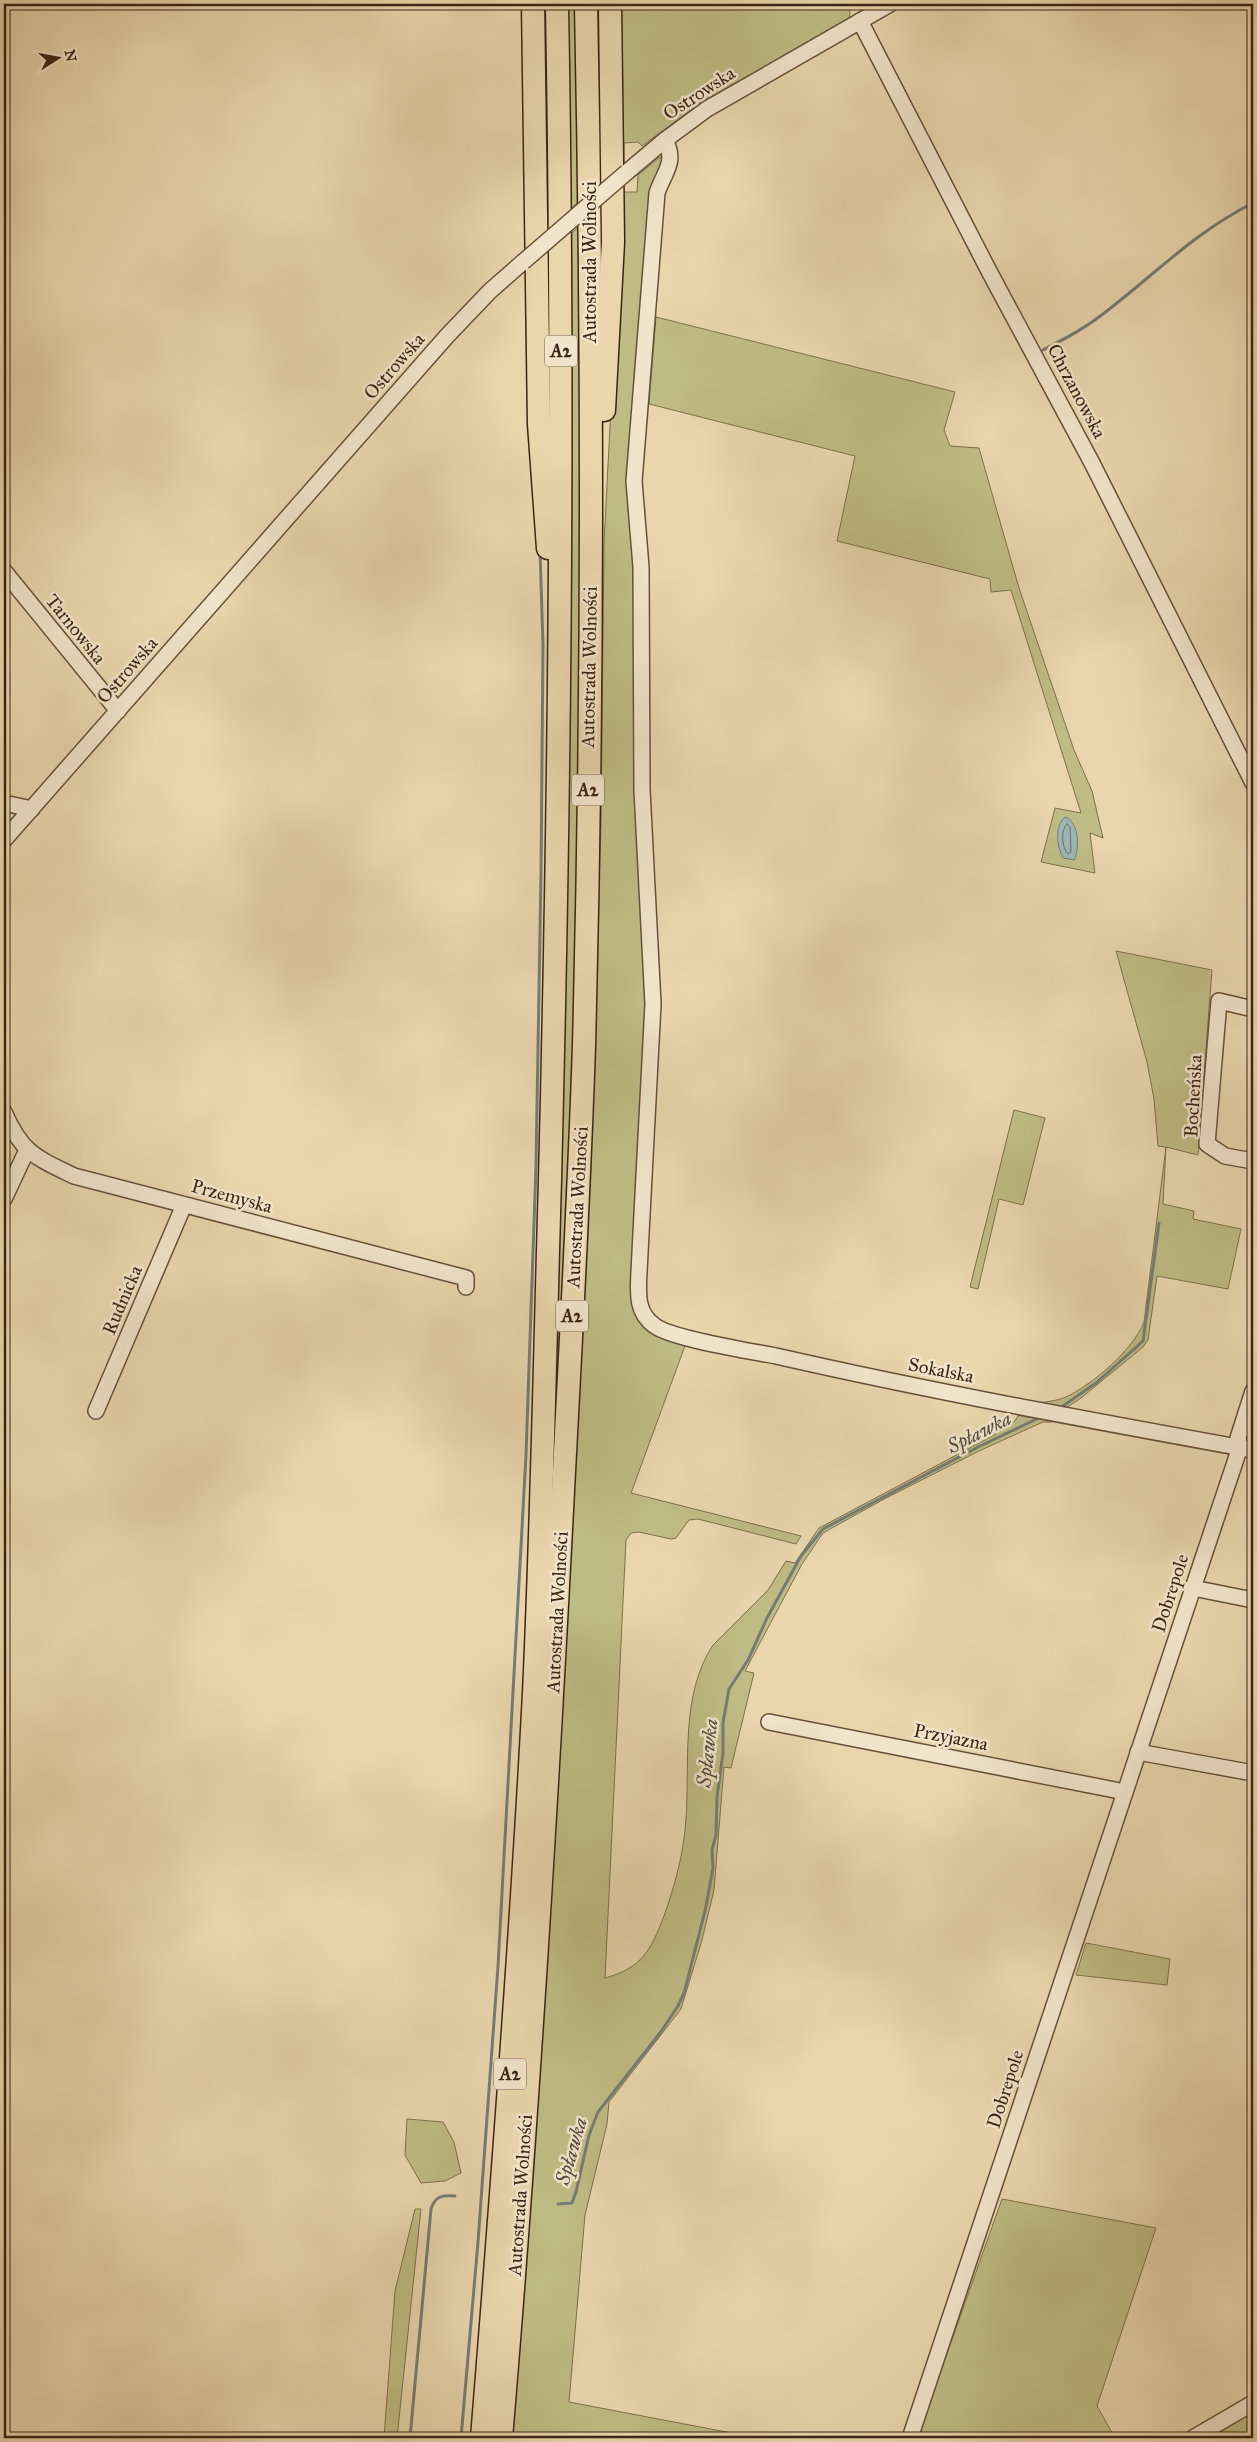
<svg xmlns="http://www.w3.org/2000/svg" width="1257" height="2442" font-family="'IM FELL Great Primer',serif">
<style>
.green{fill:#bfbb84;stroke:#7e704c}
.water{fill:#9cb6b5;stroke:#767c75}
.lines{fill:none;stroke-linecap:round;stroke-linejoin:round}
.shore{stroke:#6c6e65;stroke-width:1}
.stream{stroke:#767c75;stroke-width:3}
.minor-casing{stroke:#67513b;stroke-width:18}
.highway-casing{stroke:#3c2515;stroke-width:25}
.minor{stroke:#f1e4ca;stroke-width:15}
.highway{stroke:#e9d6ad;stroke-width:22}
.minor-bridge-casing{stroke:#67513b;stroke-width:18;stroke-linecap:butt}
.minor-bridge{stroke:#f1e4ca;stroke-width:15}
.labels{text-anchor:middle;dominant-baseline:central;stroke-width:5;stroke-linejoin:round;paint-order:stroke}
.shield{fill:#f1e4ca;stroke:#725e4b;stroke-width:1}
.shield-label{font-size:18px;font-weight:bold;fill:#3c2515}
.street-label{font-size:19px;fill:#3c2515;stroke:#f1e4ca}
.water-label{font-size:20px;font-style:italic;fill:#54493d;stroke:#f1e4ca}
</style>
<rect width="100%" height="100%" fill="#e9d6ad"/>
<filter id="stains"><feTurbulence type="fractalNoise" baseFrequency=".004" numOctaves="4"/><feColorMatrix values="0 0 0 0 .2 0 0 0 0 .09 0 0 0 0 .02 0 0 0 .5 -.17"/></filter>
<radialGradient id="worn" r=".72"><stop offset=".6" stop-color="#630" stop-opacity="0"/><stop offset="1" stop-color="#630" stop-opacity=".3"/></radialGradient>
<g class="green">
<polygon points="564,4 580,4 583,198 567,212"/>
<polygon points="617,4 846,4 850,12 849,20 703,101 642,146 638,142 624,143 624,163 619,167"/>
<path d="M660,157L662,160L660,165L663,166L634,545L646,993L635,1304L686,1343L631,1493L801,1536L796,1544L698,1519L689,1520L676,1538L671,1539L639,1532L631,1533L626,1540L605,1978C642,1968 651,1950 664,1916C675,1885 684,1852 686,1819C690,1763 680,1695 713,1645L768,1590L786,1561L795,1563L819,1528L996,1434L994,1431L1015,1421L1020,1413L1053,1419L1052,1422H1043L979,1451L886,1498L823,1533L802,1564L745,1671L754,1673L731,1768L724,1767L714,1890L702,1940L681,2009L609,2102L607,2124L585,2215L569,2402L758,2438H512L549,1931L587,1237L601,826L604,543L622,192H637L638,175Z"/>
<polygon points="583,223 584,428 575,1128 511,2165 567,237"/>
<polygon points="656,317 955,392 944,430 950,446 979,448 1019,588 1074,750 1092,791 1103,838 1090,833 1095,873 1041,862 1055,808 1081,813 1011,590 991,592 990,579 837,541 855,456 649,404"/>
<path d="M1116,951L1212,970L1198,1155L1166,1147L1163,1204L1194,1211L1193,1219L1241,1229L1228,1289L1157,1276L1148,1340L1143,1347L1081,1398L1063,1410L1035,1403C1046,1402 1056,1401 1066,1397C1093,1384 1133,1350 1144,1322L1166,1147L1158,1146L1154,1099L1147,1062Z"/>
<polygon points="1014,1110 1045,1118 1023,1205 999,1199 978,1289 970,1287"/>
<polygon points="1086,1943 1170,1959 1167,1985 1076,1975"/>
<polygon points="407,2119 443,2122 454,2142 461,2173 445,2181 421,2183 405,2155"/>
<polygon points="1002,2199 1156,2228 1097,2406 1115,2438 917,2438"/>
<polygon points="415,2209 421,2209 397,2438 384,2438 395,2291"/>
<polygon points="1253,2406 1253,2438 1200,2438"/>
</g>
<path class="water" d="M1065,817C1079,821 1080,849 1074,860L1063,858C1057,846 1054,827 1065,817Z"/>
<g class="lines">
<path class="shore" d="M1067,824L1070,827L1071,852L1068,854C1062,848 1060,830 1067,824Z"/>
<g class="stream">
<path d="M1043,350C1064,339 1084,329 1103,314C1154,275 1195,232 1253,203"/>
<polyline points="1060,1408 1096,1383 1143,1341 1159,1223"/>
<polyline points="558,2204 572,2203 576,2192 589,2135 598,2112 660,2033 678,2006 684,1993 705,1911 713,1868 712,1850 716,1835 717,1797 723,1753 723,1723 729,1689 748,1660 767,1618 801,1556 823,1529 978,1447 1041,1417"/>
<path d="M410,2438L431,2209C435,2196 442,2195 455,2196"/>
<polyline points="461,2438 478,2242 498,1966 526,1455 536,1165 541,874 543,645 540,551"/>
</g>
<defs>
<g id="minor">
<polyline points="860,21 990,273 1092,463 1253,783"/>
<path d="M665,140C677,162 664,172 657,193L634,481L641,567L642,790L653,1004L639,1272C638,1293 636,1313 655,1326C673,1339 750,1351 776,1356C934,1392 1094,1421 1253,1450"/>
<polyline points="627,172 665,140 707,109 890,4"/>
<polyline points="4,571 118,711"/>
<polyline points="4,803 32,809"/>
<polyline points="4,840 447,336 490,291 523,262"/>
<polyline points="1253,1009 1219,1001 1207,1144 1225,1156 1253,1161"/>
<path d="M4,1112C22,1153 35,1157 74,1176L466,1278V1287"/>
<polyline points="4,1199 27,1150"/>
<polyline points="96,1411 184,1205"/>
<polyline points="1240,1447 1238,1438 1253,1391"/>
<polyline points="1193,1588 1253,1600"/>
<polyline points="769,1722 1125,1792"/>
<polyline points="1138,1752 1253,1773"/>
<polyline points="910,2438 1240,1447"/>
<polyline points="1193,2438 1253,2403"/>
</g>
<g id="highway">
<polyline points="533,4 539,424 548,548"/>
<polyline points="604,410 613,242 610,4"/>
<path d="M482,2438C502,2190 521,1942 534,1693C542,1522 545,1350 550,1179C560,787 564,396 557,4"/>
<path d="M501,2438C527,2129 546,1819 562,1510C570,1355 579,1200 584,1045C593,698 593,351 586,4"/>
</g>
</defs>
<use href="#minor" class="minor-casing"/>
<use href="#highway" class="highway-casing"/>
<use href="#minor" class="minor"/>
<use href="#highway" class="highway"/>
<defs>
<polyline id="minor-bridge" points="523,262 627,172"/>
</defs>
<use href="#minor-bridge" class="minor-bridge-casing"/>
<use href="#minor-bridge" class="minor-bridge"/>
</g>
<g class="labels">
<g class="shield">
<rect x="545" y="335.5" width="32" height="31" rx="4"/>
<rect x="572" y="774.5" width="32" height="31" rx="4"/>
<rect x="556" y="1300.5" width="32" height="31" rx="4"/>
<rect x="494" y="2058.5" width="32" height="31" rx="4"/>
</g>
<g class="shield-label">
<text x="561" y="351">A2</text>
<text x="588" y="790">A2</text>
<text x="572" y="1316">A2</text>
<text x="510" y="2074">A2</text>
</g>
<g class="street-label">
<text transform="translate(699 93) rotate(-33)">Ostrowska</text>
<text transform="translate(589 262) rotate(-90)">Autostrada Wolności</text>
<text transform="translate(394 366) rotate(-49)">Ostrowska</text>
<text transform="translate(1077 391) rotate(62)">Chrzanowska</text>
<text transform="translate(76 629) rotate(51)">Tarnowska</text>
<text transform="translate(589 667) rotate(-89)">Autostrada Wolności</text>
<text transform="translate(127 670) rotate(-49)">Ostrowska</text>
<text transform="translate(1193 1096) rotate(-87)">Bocheńska</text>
<text transform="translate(232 1196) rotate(15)">Przemyska</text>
<text transform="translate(577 1207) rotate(-87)">Autostrada Wolności</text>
<text transform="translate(122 1300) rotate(-67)">Rudnicka</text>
<text transform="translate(941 1370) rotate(11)">Sokalska</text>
<text transform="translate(1170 1593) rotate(-72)">Dobrepole</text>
<text transform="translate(557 1612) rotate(-87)">Autostrada Wolności</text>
<text transform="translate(951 1737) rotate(11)">Przyjazna</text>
<text transform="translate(1005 2089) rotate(-72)">Dobrepole</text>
<text transform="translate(520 2195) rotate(-86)">Autostrada Wolności</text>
</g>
<g class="water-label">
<text transform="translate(979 1432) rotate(-27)">Spławka</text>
<text transform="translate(707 1753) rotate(-84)">Spławka</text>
<text transform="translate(571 2151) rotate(-74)">Spławka</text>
</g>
</g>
<rect width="1257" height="2442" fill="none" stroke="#e9d6ad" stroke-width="20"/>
<rect x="5" y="5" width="1247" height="2432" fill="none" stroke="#3c2515" stroke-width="2.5"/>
<rect x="10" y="10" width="1237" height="2422" fill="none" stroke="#3c2515"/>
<g transform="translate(58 58) rotate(79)" stroke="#f1e4ca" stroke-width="4" paint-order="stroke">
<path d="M0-4L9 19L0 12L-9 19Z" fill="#3c2515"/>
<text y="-8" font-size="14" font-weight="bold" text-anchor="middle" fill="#3c2515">N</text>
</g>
<rect width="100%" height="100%" filter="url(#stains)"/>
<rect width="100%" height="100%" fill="url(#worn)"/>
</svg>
